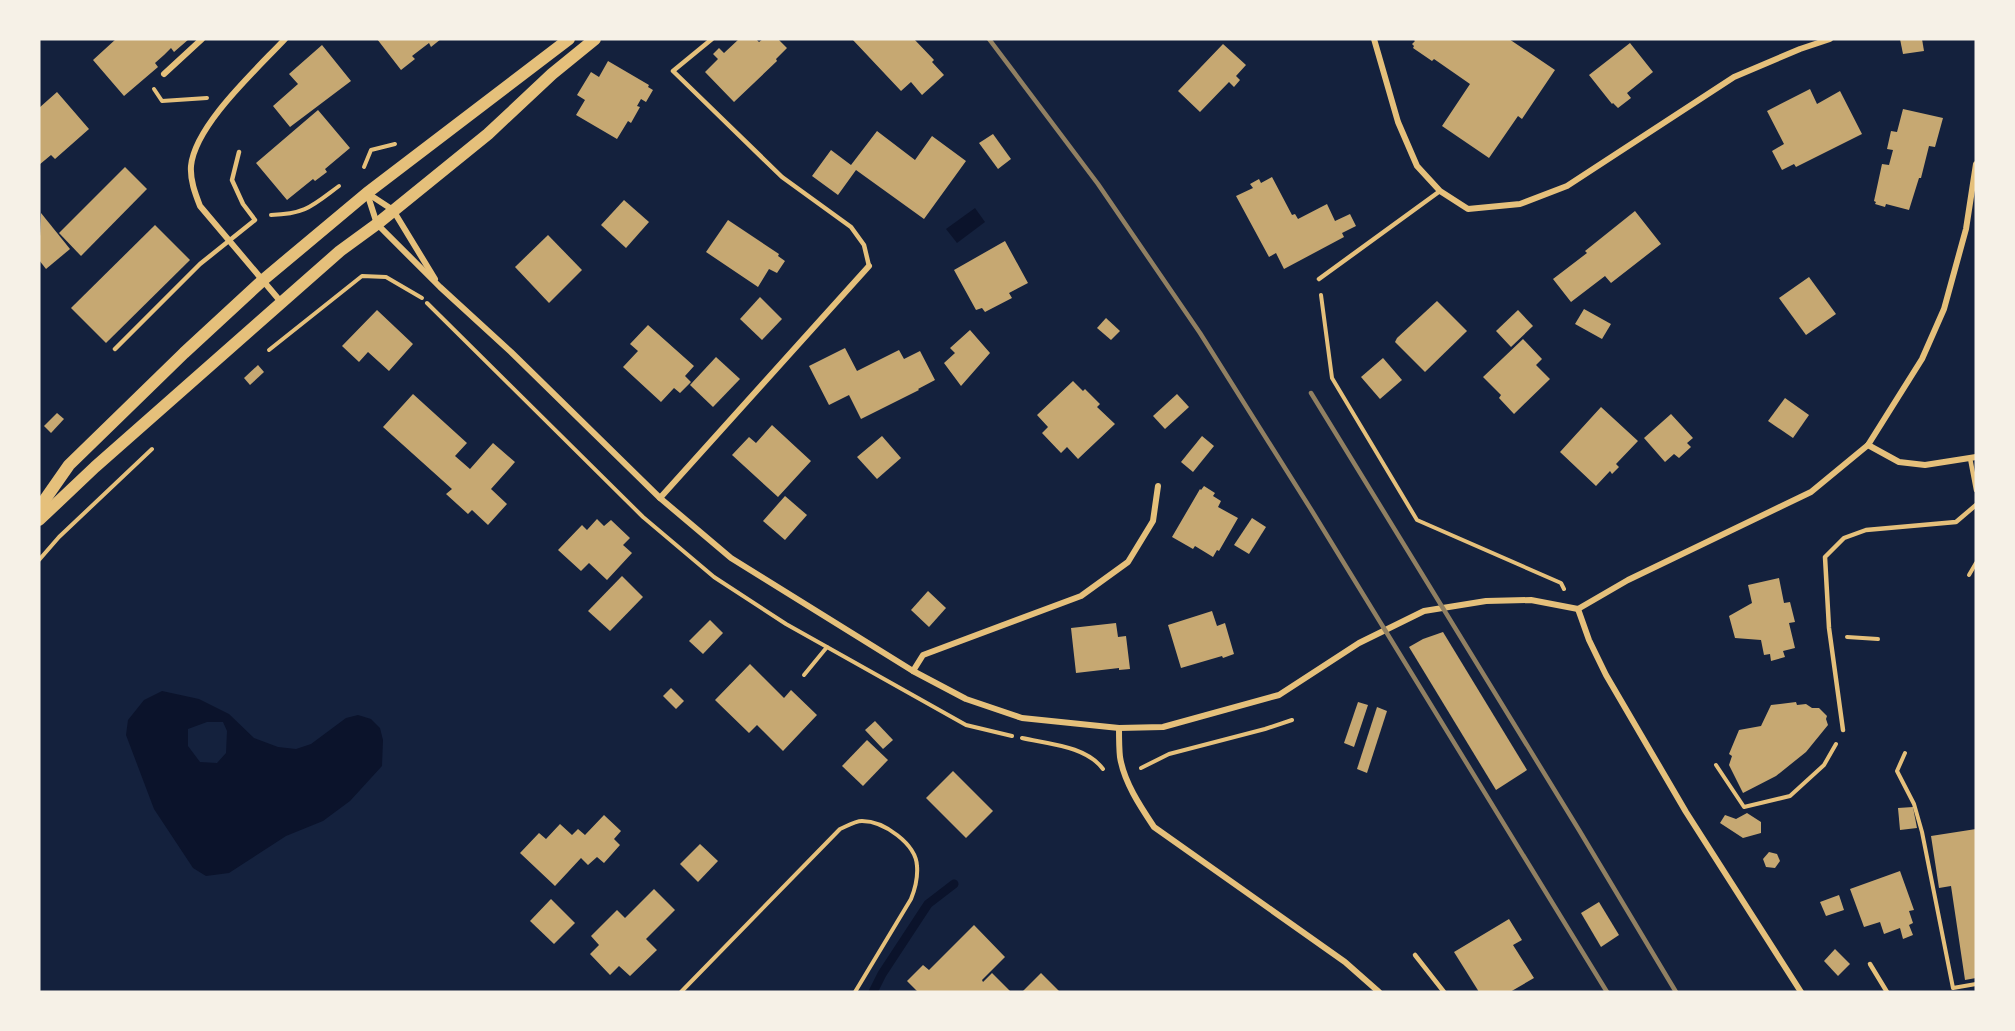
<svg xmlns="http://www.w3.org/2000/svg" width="2015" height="1031" font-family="'Source Sans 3',sans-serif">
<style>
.water{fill:#0b132b;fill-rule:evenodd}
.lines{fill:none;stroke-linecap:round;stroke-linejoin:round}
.stream{stroke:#0b132b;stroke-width:9}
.building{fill:#c6a872}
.path{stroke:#e5c07b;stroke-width:4}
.service{stroke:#e5c07b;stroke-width:4.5}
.minor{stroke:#e5c07b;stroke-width:6}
.secondary{stroke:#e5c07b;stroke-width:12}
.rail{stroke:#918062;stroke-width:4.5}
</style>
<rect width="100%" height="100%" fill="#14213d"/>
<g class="water">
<polygon points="975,208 985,222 957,243 946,229"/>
<path d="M162,691L199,699L229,714L254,738L278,747L296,749L311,744L346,718L358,715L371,719L380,728L383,740L382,766L350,801L323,821L286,836L229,873L206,876L193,868L154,809L126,735L128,720L144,700ZM207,722H223L227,731L226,753L217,763L200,762L188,746V729Z"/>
</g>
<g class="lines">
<polyline class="stream" points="873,992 882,974 928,904 954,884"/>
</g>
<g class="building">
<polygon points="116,39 189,39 174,52 171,48 164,55 155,63 158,67 124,96 93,60"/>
<polygon points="377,39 441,39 431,47 429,43 412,56 415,59 401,70"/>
<polygon points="739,39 756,39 759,42 763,39 778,39 787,48 776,59 777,61 734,102 705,72 718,59 713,54 719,48 724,53"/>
<polygon points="852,39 914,39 934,60 932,62 944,75 922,95 911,82 901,91"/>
<polygon points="1413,39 1509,39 1555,70 1522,119 1518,116 1489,158 1442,126 1470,84 1434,59 1432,61 1413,48 1414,46 1412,44 1415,41"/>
<polygon points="1900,39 1922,39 1924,51 1903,54"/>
<polygon points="1630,43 1653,72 1627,93 1631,98 1618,108 1613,103 1612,104 1589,75"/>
<polygon points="1223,44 1246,65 1236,76 1240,80 1234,87 1229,82 1200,112 1178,91"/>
<polygon points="322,45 351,81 290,127 273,106 298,84 289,74"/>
<polygon points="608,61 649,85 648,87 653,90 646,102 641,99 637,106 640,107 631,123 628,121 617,139 576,115 585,100 577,95 591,72 599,77"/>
<polygon points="1810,89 1817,104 1840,91 1862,134 1796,167 1794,164 1782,170 1772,151 1784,144 1767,111"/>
<polygon points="57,92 89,129 55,159 51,155 39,165 39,108"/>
<polygon points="1903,109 1943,118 1935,147 1929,146 1921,178 1919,178 1909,210 1886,204 1885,207 1875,204 1876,202 1874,201 1882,164 1889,165 1893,150 1887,149 1891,131 1897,132"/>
<polygon points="318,110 350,148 325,169 327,172 315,181 313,179 287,200 256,163"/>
<polygon points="877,131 915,160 932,136 966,161 924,219 856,170 838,195 812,176 831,150 851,165"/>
<polygon points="993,134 1011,159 998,169 979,143"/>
<polygon points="125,167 147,189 81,256 59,233"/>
<polygon points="1272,177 1292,215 1295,214 1298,219 1327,204 1335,221 1350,214 1356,226 1342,233 1344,237 1284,269 1276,253 1269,257 1236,196 1253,188 1250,184 1259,179 1261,183"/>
<polygon points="624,200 649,222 626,248 601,225"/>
<polygon points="1635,211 1661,244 1611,283 1605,276 1571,302 1553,279 1587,253 1585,251"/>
<polygon points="41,213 70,249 46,269 39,260"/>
<polygon points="728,220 779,254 778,256 785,261 777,273 769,269 758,287 706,252"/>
<polygon points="155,225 190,260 106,343 71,308"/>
<polygon points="548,235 582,270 549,303 515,267"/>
<polygon points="1005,241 1028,283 1009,293 1012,298 985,312 982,308 976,310 954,270"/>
<polygon points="1809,277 1836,314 1806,335 1779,298"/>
<polygon points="760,297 782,319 762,340 740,319"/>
<polygon points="1437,301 1467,331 1425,372 1395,342 1397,338"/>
<polygon points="1584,309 1611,324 1602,339 1575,324"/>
<polygon points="377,310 413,344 389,371 368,352 359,362 342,346"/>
<polygon points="1518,310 1533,326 1511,347 1496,331"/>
<polygon points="1106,318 1120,331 1111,340 1097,328"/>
<polygon points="648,325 694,366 685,376 691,382 680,393 674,388 661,402 623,367 638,351 630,344"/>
<polygon points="970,330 990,353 961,386 944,363 955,353 950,348"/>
<polygon points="1523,339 1542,359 1536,365 1550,379 1514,414 1499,398 1501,395 1483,377"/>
<polygon points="845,348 857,371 899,350 904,359 920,351 935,380 918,389 919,390 861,419 849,395 829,405 809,366"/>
<polygon points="716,357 740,379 713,407 690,385"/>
<polygon points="1383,358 1402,380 1380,399 1361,377"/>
<polygon points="258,365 264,372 250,385 244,378"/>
<polygon points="1073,381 1083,391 1085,389 1100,404 1097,407 1115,424 1078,459 1067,447 1061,453 1042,433 1048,427 1037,415"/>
<polygon points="413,394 467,443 455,456 470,469 493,443 515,462 491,489 507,504 488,525 472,510 468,514 446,494 452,489 383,427"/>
<polygon points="1177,394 1189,407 1165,429 1153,416"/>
<polygon points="1785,398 1809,415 1793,438 1768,421"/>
<polygon points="1601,407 1638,441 1616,464 1619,467 1612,474 1610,471 1596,486 1560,452"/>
<polygon points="57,413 64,419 51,433 44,426"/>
<polygon points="1671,414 1693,438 1687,443 1691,447 1679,458 1674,454 1665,462 1644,438"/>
<polygon points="772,425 811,461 778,497 732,455 749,437 756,443"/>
<polygon points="882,436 901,458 877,479 857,457"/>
<polygon points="1202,436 1214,446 1193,472 1181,462"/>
<polygon points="1204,486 1215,493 1213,496 1221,501 1218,507 1238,518 1219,551 1217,550 1213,557 1195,546 1193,549 1172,537 1200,489 1201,490"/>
<polygon points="785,496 807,515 785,540 763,521"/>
<polygon points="1252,518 1266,527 1249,554 1234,545"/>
<polygon points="597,519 604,526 611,520 630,538 623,545 632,553 607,580 589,563 581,571 558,550 582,525 587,530"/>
<polygon points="622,576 643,597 610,631 588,611"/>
<polygon points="1779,578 1784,603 1790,602 1795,622 1789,623 1795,648 1783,651 1785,657 1771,661 1770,654 1764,655 1761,640 1735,638 1729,616 1752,603 1748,585"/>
<polygon points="928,591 946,608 929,627 911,610"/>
<polygon points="1212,611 1217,626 1225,623 1234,654 1223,658 1222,656 1181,668 1168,625"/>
<polygon points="710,620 723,633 703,654 689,641"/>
<polygon points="1116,623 1118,637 1126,636 1130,669 1119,670 1119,668 1076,673 1071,628"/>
<polygon points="1443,632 1527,770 1496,790 1409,647 1423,639"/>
<polygon points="750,664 784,698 791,690 817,715 783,751 757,725 749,733 715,700"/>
<polygon points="671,688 684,701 676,709 663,696"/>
<polygon points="1358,702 1368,705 1354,747 1344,743"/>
<polygon points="1796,702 1797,705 1806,704 1812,708 1819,708 1827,716 1826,719 1828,725 1806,752 1776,776 1743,793 1729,765 1732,756 1729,754 1739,730 1761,726 1771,705"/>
<polygon points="1377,707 1387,711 1367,773 1357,769"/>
<polygon points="875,721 893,740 883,749 865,730"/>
<polygon points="867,740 888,760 863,786 842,766"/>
<polygon points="953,771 993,811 966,838 926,798"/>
<polygon points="1913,807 1917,828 1900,830 1898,808"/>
<polygon points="1747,813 1761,822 1761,833 1743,838 1720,823 1725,815 1736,819"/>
<polygon points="604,815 621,831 614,839 620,845 604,863 597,857 588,865 581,858 555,886 520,853 539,833 546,839 560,824 572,835 578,829 585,835"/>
<polygon points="1976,829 1976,978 1965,980 1951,886 1939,888 1931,836"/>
<polygon points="700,844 718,861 698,882 680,864"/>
<polygon points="1769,852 1777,854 1780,861 1775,868 1766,867 1763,859"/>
<polygon points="1900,871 1914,910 1909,911 1913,923 1909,925 1913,935 1903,939 1900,928 1884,934 1880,922 1864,927 1850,889"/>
<polygon points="654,889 675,910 646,939 657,950 630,976 619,966 610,975 590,954 599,945 591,936 617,910 625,918"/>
<polygon points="1839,895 1844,910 1826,916 1820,902"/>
<polygon points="551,899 575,923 554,944 530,921"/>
<polygon points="1599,902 1619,935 1601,947 1581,913"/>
<polygon points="1509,919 1522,940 1513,945 1534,978 1510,992 1479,992 1454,952"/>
<polygon points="974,925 1005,957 982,980 983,982 992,973 1011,992 918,992 907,981 923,965 929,970"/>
<polygon points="1835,949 1850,964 1838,976 1824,961"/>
<polygon points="1041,973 1060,992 1022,992"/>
</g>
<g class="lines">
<g class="path">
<polyline points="154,89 162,101 207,98"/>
<polyline points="364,167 371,150 395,144"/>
<path d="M271,215C306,214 312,206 339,186"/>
<polyline points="1321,295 1332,378 1417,520 1561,583 1564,589"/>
<polyline points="427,303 643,517 714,577 786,624 966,725 1012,736"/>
<polyline points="269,350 362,276 386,277 422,298"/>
<polyline points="39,560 59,537 152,449"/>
<polyline points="1969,575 1976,563"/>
<polyline points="1847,637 1878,639"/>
<polyline points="804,675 827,647"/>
<path d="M1022,738C1049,744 1086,746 1103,769"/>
<polyline points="1905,753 1897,771 1914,804 1922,832 1953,988 1976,984"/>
<polyline points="1716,765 1744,807 1790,796 1824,765 1836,744"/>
<polyline points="1141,768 1169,754 1265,729 1292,720"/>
<path d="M681,992L840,829C847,826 855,821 862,821C884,821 916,844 917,866C918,878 915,889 911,899L855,992"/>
</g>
<g class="service">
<polyline points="712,39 673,71 782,177 851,227 864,245 869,266"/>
<polyline points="1319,279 1440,191"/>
<polyline points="115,349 200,264 255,220 243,204 232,180 239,152"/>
<polyline points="1970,458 1976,490"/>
<polyline points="1843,730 1829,628 1825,557 1844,538 1866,530 1956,522 1976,505"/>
<polyline points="1415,955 1444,992"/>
<polyline points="1870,964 1887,992"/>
</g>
<g class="minor">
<polyline points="1374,39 1398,122 1417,166 1440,191 1468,209 1520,204 1567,186 1734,77 1800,49 1830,39"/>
<polyline points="164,74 202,39"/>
<polyline points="367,193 377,224 440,287 511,352 660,498 731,558 913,671 966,699 1022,718 1119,728 1163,727 1279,695 1359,643 1424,611 1486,601 1531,600 1578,609 1628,580 1811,492 1868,445 1922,359 1944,309 1966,229 1976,164"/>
<polyline points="367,193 393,210 435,279"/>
<path d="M281,302L200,206C195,193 190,180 191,166C195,125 257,69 285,39"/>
<polyline points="1868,445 1899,462 1925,465 1976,457"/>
<polyline points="660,498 869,266"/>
<polyline points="1578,609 1589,640 1606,675 1686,812 1801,992"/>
<polyline points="913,671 923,655 1081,596 1128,562 1153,521 1158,486"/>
<path d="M1119,728C1119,737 1119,748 1120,757C1124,782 1140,806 1154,827L1345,962L1379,992"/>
</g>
<g class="secondary">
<polyline points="39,508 69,465 184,353 263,280 367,193 569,39"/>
<polyline points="39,520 95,467 340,251 377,224 488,134 552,74 595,39"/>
</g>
<g class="rail">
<polyline points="989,39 1098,184 1200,333 1312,511 1607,992"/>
<polyline points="1311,393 1579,830 1676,992"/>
</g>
</g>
<rect width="2015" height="1031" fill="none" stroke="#f6f1e7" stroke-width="81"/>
</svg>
